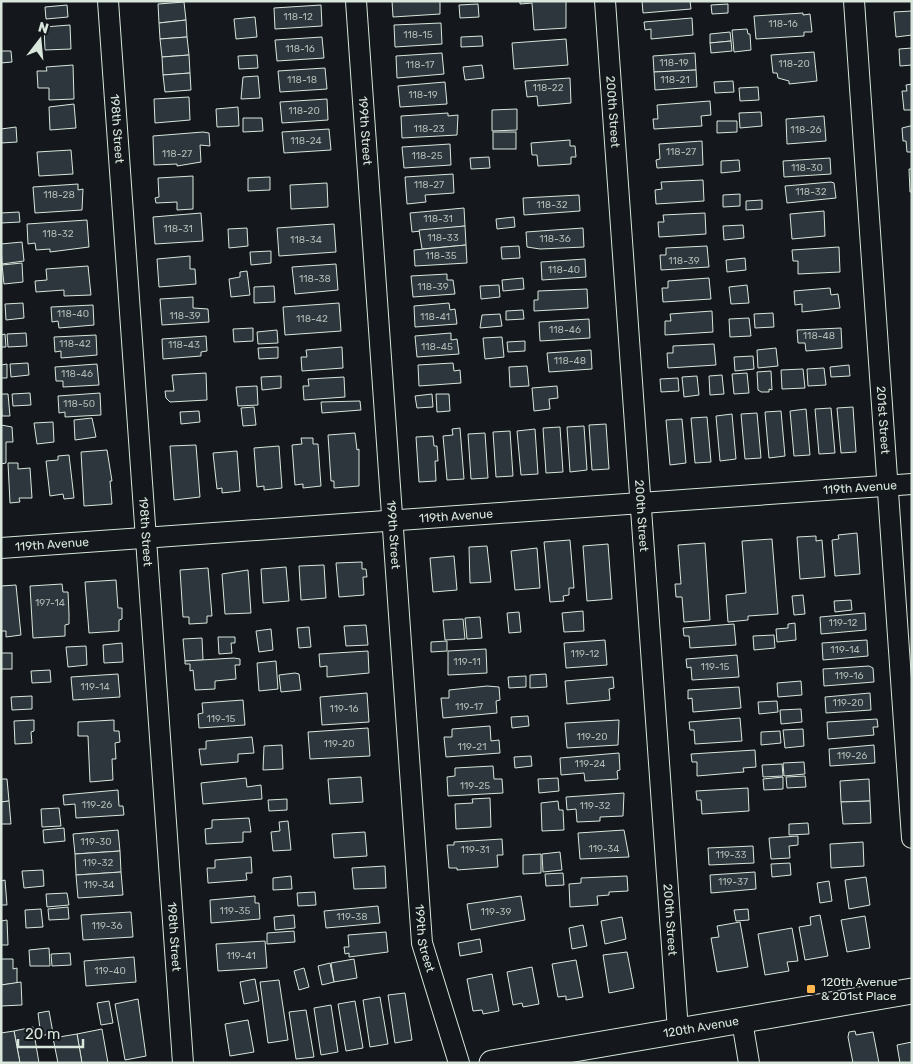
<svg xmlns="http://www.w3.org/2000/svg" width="913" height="1064" font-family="Rubik,sans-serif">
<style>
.building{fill:#2c363c;stroke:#d8e6dc}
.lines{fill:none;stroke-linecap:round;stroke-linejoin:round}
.minor-casing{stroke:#d8e6dc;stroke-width:22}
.tertiary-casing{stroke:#d8e6dc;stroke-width:27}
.minor{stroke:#14181c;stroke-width:20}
.tertiary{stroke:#14181c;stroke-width:25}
.poi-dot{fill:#ffb74d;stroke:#14181c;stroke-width:2}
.labels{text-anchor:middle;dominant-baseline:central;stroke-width:4;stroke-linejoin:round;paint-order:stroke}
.number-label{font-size:10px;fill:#adbab4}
.street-label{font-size:12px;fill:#d8e6dc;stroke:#14181c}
.poi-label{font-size:12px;fill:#d8e6dc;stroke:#14181c;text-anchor:start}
</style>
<rect width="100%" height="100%" fill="#14181c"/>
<g class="building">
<polygon points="392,1 440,1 440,14 393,17"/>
<polygon points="520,1 566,1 566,28 534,30 532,3 520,4"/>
<polygon points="642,1 690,1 691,9 643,13"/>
<polygon points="184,2 186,20 159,23 158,4"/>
<polygon points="478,4 479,17 460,18 459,5"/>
<polygon points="728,4 728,13 712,14 711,5"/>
<polygon points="67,5 68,17 46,19 45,7"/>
<polygon points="321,5 322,26 275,29 274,8"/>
<polygon points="912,11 912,35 896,37 894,12"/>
<polygon points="803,13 803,15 810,14 812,32 804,32 804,36 756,39 754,16"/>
<polygon points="255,17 257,37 236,39 234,19"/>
<polygon points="692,18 693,35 651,39 651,29 645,30 644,22"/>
<polygon points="186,20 187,37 160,39 159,23"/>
<polygon points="441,23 442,44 395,47 394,25"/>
<polygon points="70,25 71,49 45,50 44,27"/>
<polygon points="747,29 748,34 750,34 751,50 734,52 732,30"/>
<polygon points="730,32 731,41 710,43 710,34"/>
<polygon points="482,36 483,46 461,47 461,37"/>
<polygon points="187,37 189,55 162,57 160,39"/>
<polygon points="322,37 324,58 277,61 275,40"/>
<polygon points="566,39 568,65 514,69 512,43"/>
<polygon points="731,41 732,51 711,53 710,43"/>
<polygon points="912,48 912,65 900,66 899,49"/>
<polygon points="1,51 11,51 12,62 1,63"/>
<polygon points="814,52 817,81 789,84 789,81 778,78 777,73 773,73 771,55"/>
<polygon points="442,53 444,74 397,78 396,56"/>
<polygon points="695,53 696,70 654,72 653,56"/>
<polygon points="189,55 190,73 163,75 162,57"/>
<polygon points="257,55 258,68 239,69 238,56"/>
<polygon points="73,65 74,99 49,100 49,88 38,88 37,71 47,71 46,67"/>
<polygon points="482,65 484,78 465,80 463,67"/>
<polygon points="325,68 327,89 280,92 278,71"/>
<polygon points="696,70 697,87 655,90 654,72"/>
<polygon points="190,73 191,90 165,92 163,75"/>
<polygon points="258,76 260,98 241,99 243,77"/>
<polygon points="570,78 571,103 538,106 537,96 527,97 525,81"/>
<polygon points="733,81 734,92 715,93 714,82"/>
<polygon points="445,82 447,104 400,107 398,86"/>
<polygon points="912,84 912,110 904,110 902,91 907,91 906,85"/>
<polygon points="758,87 759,100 740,101 739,88"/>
<polygon points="189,97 190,120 155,123 154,99"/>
<polygon points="327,99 328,120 282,123 280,102"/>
<polygon points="710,101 711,115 701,116 702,126 654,129 653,119 658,119 657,105"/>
<polygon points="74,104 76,128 50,130 49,107"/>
<polygon points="238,107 239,126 217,127 216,109"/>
<polygon points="517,109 517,130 492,131 492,110"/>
<polygon points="761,112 762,126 740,128 739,113"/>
<polygon points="448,113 448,116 458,115 457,135 402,138 401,116"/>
<polygon points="824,116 826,141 787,144 786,119"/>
<polygon points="243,118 262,118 263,131 243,132"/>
<polygon points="717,121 737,121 737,132 717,133"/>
<polygon points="910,126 912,126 912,152 907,152 906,141 903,141 902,128"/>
<polygon points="16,127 17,142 1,143 1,129"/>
<polygon points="329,129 331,150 284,153 282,132"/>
<polygon points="203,132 209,133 210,146 200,145 201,162 177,166 177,164 154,165 153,136"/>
<rect x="493" y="132" width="23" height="17"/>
<polygon points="570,140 570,146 575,146 576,157 571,157 571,164 538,166 537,155 532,155 531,143"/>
<polygon points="702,141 703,165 657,168 656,160 660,159 659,144"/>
<polygon points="450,144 451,165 404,168 402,147"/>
<polygon points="71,150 73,174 39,176 37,152"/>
<polygon points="489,157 490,168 471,169 470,158"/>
<polygon points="830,158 831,174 784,177 783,161"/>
<polygon points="739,160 740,171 721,173 721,161"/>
<polygon points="909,169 912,169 912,192 910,192"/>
<polygon points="453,174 454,193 425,195 426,202 407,204 405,177"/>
<polygon points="193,176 193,209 177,210 177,202 156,203 155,198 159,197 158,178"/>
<polygon points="270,177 270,190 248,191 248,178"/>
<polygon points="703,180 704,201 656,204 655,190 662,189 661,182"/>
<polygon points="831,182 834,183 836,198 787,203 785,186"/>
<polygon points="327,183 328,207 291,209 290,185"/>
<polygon points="78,184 78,190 83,189 82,210 35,213 33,187"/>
<polygon points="740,194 740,206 723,207 723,195"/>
<polygon points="579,195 580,211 524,215 523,198"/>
<polygon points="762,200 762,209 746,210 746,201"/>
<polygon points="464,208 465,226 412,232 410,213"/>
<polygon points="824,211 825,236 792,239 790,214"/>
<polygon points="19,212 20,222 1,223 1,213"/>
<polygon points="201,213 203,241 155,244 153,217"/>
<polygon points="705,213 706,234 659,237 658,222 664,222 663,215"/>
<polygon points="514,217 515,227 497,229 496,219"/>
<polygon points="87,220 89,247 50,252 50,249 36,250 35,243 28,244 27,224"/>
<polygon points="334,224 336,252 279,256 277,228"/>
<polygon points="743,225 744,238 724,240 723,226"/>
<polygon points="465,226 466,245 422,249 419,230"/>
<polygon points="247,228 248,246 229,248 228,229"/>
<polygon points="583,228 584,247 540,249 527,247 526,232"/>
<polygon points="22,242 24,261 2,264 1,244"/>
<polygon points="466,245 467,263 415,266 414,250"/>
<polygon points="519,246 520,258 502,259 501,247"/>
<polygon points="707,246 709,267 661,270 660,255 666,255 666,248"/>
<polygon points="839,247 840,272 798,274 798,261 793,261 792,250"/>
<polygon points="271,251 271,263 251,265 250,252"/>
<polygon points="190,256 190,269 195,269 196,284 159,287 157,259"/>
<polygon points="745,258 746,270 727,272 726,260"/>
<polygon points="585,259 586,277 542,280 541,262"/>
<polygon points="22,263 23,282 4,284 2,265"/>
<polygon points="336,264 338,290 295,294 292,267"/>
<polygon points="88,266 91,295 64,296 64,290 36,292 35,281 47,280 46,269"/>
<polygon points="247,271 250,295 231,297 229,279 240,277 240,272"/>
<polygon points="447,274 447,280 453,280 455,294 413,297 411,276"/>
<polygon points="523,278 524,289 503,291 502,280"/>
<polygon points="709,278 711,299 663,302 662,288 668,288 668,281"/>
<polygon points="499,285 500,297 481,299 480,286"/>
<polygon points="747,285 749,303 731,304 729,287"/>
<polygon points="274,286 275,302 254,303 254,287"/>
<polygon points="830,288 831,295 838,294 840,308 802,312 802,304 795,305 794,291"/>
<polygon points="587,289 588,308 534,311 534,300 538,300 538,291"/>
<polygon points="193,297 193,308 208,309 209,322 162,325 160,299"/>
<polygon points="23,303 24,318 6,320 5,304"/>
<polygon points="339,303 341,331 285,335 283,307"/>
<polygon points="449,303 450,310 455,309 457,324 415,327 414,306"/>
<polygon points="93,305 94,325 59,328 58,321 52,322 51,307"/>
<polygon points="523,310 524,319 506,320 506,311"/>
<polygon points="712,311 713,332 665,335 665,321 671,321 670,314"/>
<polygon points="773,313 774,327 755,328 754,314"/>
<polygon points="500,314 502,326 480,328 482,315"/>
<polygon points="749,318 751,336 730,337 729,319"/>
<polygon points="589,319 590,338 540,341 539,322"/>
<polygon points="253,328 253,341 234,342 233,329"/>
<polygon points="841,328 842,348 806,351 805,343 798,343 797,330"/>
<polygon points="277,330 278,343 258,344 257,332"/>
<polygon points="26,333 27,346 8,347 7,334"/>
<polygon points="451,333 451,340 457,339 459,354 417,357 415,336"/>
<polygon points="5,334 6,347 1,347 1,335"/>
<polygon points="96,335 97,355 61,358 61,351 55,352 54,337"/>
<polygon points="206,336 207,351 201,352 201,356 163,359 162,339"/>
<polygon points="502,337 504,357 485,359 483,338"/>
<polygon points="525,341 525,351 508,352 507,342"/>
<polygon points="714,344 716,365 668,368 667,353 673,353 673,346"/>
<polygon points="278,347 278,358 259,359 258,348"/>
<polygon points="342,347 343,368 302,371 301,357 307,357 306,350"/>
<polygon points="776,348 778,366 758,368 757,350"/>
<polygon points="591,350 592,369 549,372 547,353"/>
<polygon points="753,356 754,369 735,371 734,357"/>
<polygon points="28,363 29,375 11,377 10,364"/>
<polygon points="453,363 454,371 460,370 461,383 419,386 418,365"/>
<polygon points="7,364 7,378 1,378 1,365"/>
<polygon points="97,364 99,385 63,387 63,381 56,381 55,367"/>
<polygon points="849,365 850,376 831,377 830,367"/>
<polygon points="527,366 529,386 510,387 509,367"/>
<polygon points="824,368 826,385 808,386 807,369"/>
<polygon points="803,369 805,388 782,389 781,370"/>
<polygon points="771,371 772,390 769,389 769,392 761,392 758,390 757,372"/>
<polygon points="206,373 207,400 170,402 166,398 165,391 174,391 172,375"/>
<polygon points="747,373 749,393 734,394 732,374"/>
<polygon points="722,375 724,394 710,395 709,376"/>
<polygon points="281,376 281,388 262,390 261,377"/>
<polygon points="697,376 699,395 684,397 682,377"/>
<polygon points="344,377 345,397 304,400 303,386 309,386 308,379"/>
<polygon points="678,378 679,391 661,392 660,379"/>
<polygon points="257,386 258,405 238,406 236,387"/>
<polygon points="557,386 558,398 549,399 550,409 534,411 532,388"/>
<polygon points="30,393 31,405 13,406 12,394"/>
<polygon points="100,393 101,415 65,417 65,412 59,413 58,396"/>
<polygon points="1,394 8,394 10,416 2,416"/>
<polygon points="432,394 433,407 417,408 415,396"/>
<polygon points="436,394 449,394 450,411 437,412"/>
<polygon points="360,401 361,410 322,413 321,402"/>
<polygon points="254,407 256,425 243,426 241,408"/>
<polygon points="853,407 856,452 841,453 837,408"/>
<polygon points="831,408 835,453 819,454 815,409"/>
<polygon points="806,409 810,455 794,456 790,411"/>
<polygon points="199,411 200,422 181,424 180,412"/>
<polygon points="781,411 785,456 769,458 765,412"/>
<polygon points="757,413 761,458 745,459 741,414"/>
<polygon points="732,414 736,459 720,461 716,416"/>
<polygon points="707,417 711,462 695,463 691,418"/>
<polygon points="92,418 96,437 75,440 74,420"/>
<polygon points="682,419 686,463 670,465 666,420"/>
<polygon points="53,422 54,442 37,444 34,423"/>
<polygon points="606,424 609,469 592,470 589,425"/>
<polygon points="1,425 12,427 13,442 6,442 6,463 1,464"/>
<polygon points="584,426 587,470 570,472 567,427"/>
<polygon points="560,427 563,472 546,473 543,428"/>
<polygon points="460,428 464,479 447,480 443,436 453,435 452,429"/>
<polygon points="535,429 538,474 521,475 517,431"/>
<polygon points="510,431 513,476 496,477 493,432"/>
<polygon points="355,433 357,450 359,449 359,486 334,488 334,481 331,481 328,435"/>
<polygon points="485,433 488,478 471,479 468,434"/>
<polygon points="433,436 434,446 437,446 438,461 435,461 436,481 419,482 416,437"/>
<polygon points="301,438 313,438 313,444 318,444 321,486 303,488 303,484 295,485 292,445 302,444"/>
<polygon points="196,445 200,497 174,500 170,446"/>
<polygon points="279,446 282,488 264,490 264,486 257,487 254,448"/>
<polygon points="107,450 112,481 110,481 112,504 84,506 81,452"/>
<polygon points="237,451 240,491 222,493 222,488 217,489 213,453"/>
<polygon points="69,455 74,498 64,499 63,494 50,496 46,461 58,460 58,456"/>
<polygon points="8,463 18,463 18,469 30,468 32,498 19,498 20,502 10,503"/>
<polygon points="857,533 860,574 835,576 832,540 839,539 838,535"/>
<polygon points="816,536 816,541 822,540 825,577 800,579 797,537"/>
<polygon points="772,539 778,614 748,616 748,620 728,622 726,595 746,593 742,541"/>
<polygon points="570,540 574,588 569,588 569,595 563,596 564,601 550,602 544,542"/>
<polygon points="705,543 710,620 684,622 682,597 676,597 675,584 681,584 678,545"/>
<polygon points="608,544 612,599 587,601 583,546"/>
<polygon points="487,546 491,582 470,583 469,547"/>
<polygon points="537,548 540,588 515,590 511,551"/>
<polygon points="454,556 457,590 433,592 430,558"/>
<polygon points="362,562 362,569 366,569 367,577 363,577 364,595 339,597 336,563"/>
<polygon points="324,565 326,598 301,600 299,566"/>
<polygon points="286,567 289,601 263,603 261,569"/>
<polygon points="208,568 212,616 207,616 207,623 189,624 189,617 183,617 180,570"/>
<polygon points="248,570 251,613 225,614 222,574"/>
<polygon points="116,580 118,608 122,608 122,619 119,620 119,631 89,633 85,582"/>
<polygon points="62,584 63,592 68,592 69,614 69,624 65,625 65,636 33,638 30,586"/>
<polygon points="16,585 21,635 6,637 6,631 1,631 1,586"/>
<polygon points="803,595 805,614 794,615 792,596"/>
<polygon points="851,600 852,610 835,612 834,601"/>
<polygon points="583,611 584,631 564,632 562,613"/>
<polygon points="519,612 521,632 509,633 507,613"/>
<polygon points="865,613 866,630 821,634 820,617"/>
<polygon points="480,617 482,638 467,639 465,618"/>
<polygon points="463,619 465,639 445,640 443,620"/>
<polygon points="795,623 796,640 777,642 776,629 788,628 788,624"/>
<polygon points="734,624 736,645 690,648 689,636 684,636 683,628"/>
<polygon points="366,625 368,645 346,646 344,626"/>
<polygon points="309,627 311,647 299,648 297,628"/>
<polygon points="271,629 273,650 259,652 256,631"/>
<polygon points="774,635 775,648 754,650 753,636"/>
<polygon points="218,637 235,637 235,643 231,643 232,653 219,654"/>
<polygon points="202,638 203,660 185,661 183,639"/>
<polygon points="605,640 607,665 566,668 564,643"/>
<polygon points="867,640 868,656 823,660 822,643"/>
<polygon points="447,641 447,651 431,652 431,642"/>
<polygon points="122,643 123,662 104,663 103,645"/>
<polygon points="86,646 87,665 68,667 66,647"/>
<polygon points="486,649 487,673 448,675 448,651"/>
<polygon points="368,651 369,673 327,677 327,666 320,667 319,654"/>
<rect x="1" y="653" width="11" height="16"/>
<polygon points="737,655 739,677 692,680 691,667 687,668 686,659"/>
<polygon points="234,658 240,659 240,665 235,665 236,679 215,681 215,689 195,690 193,670 190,671 190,664 185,664 185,661"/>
<polygon points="276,661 278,689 259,691 257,663"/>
<polygon points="869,666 873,668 874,682 824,686 823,669"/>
<polygon points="50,670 51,682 32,683 31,671"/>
<polygon points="295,673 299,674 301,690 281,692 279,675"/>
<polygon points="118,674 120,697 73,700 71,677"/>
<polygon points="546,674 547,687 530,688 530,675"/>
<polygon points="526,676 526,687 509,688 508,677"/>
<polygon points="613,677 614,688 609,689 610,700 567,704 565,681"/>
<polygon points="801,681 802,695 778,697 777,683"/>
<polygon points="487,686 499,687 500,700 496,701 497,713 443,718 441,698 449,698 449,690"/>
<polygon points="739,687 741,708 693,712 692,698 688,699 688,690"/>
<polygon points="367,693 369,722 322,725 320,697"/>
<polygon points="870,693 871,710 826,713 825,697"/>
<polygon points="32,696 32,709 12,710 11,697"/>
<polygon points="243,700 245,725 199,728 198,714 203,713 202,703"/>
<polygon points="777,701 778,712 759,714 758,702"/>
<polygon points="801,709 802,722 781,724 780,710"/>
<polygon points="528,716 529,726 512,728 511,717"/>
<polygon points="740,718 742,741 695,744 694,730 690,730 689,722"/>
<polygon points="877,719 878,727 873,727 874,735 828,739 827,722"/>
<polygon points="34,720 34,731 31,732 32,743 15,744 14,721"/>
<polygon points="114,720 114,731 119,731 120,742 115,743 116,759 112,759 113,780 90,782 88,736 78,736 78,722"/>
<polygon points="619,720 618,745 567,748 565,723"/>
<polygon points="490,726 491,741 499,740 500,753 446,757 444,737 452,737 452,729"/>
<polygon points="368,728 370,756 310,759 308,732"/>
<polygon points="803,729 804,746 785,748 783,730"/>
<polygon points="780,731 781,743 761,745 761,732"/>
<polygon points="252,737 254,753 238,754 238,762 201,765 199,749 206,749 206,741"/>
<polygon points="282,745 283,769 263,770 264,746"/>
<polygon points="874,745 875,763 830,766 829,749"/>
<polygon points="755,750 756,767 743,768 744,772 697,776 697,762 692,762 691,754"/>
<polygon points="619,753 620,770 617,771 618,779 585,781 584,773 561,775 560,758"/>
<polygon points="531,756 532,766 515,768 514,757"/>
<polygon points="804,762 805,774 784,776 783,763"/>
<polygon points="782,764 783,776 763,777 762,765"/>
<polygon points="493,766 494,779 502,779 503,793 448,796 447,777 455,776 455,768"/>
<polygon points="805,776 806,787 787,788 786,777"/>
<polygon points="361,777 363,802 330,804 328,779"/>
<polygon points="783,777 783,789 764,790 763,779"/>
<polygon points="246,778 247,787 261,785 262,799 203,804 201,783"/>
<polygon points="558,778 559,791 539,793 538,779"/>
<polygon points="1,779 7,779 9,801 1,802"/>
<polygon points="869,779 870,801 841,802 840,781"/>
<polygon points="748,788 749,811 702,814 701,800 697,800 696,791"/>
<polygon points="118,790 119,806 123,806 124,815 76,818 75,804 64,805 63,795"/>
<polygon points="624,793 623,816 600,817 600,821 577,822 576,809 567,810 566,797"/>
<polygon points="490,798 491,827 456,829 455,804 473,803 472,799"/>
<polygon points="287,799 287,810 269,811 268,800"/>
<polygon points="9,801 11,824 1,824 1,802"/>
<polygon points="558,801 559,810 563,810 564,830 542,831 541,803"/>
<polygon points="870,801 871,823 843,824 841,802"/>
<polygon points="59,808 61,826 42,827 41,809"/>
<polygon points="249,818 251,832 243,832 243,842 206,844 205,829 212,828 212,820"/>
<polygon points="288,821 291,850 273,851 271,832 280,831 279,822"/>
<polygon points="808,823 809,834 789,835 789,824"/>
<polygon points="64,828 65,841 44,843 43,830"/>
<polygon points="118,830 120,851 75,854 73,834"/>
<polygon points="624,830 629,857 580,859 578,833"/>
<polygon points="365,832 367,856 334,858 332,834"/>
<polygon points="798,836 798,845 789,846 790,858 771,859 769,838"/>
<polygon points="502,839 503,855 497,855 498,867 457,870 457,868 449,868 447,845 454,845 454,842"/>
<polygon points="863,842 864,866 831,868 830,844"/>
<polygon points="753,846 754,863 709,865 708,848"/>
<polygon points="120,851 121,872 76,875 75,854"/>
<polygon points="560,852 562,870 543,872 542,854"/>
<polygon points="541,854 541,873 523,874 523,855"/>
<polygon points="251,857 252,873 246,873 247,880 208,883 207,868 215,868 215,860"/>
<polygon points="790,863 791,875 772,877 771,864"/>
<polygon points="385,866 386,888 354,889 352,868"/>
<polygon points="43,870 44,886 24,888 22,871"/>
<polygon points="121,872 123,895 78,898 76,875"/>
<polygon points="755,872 756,889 711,893 710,875"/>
<polygon points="563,873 564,885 546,886 545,874"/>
<polygon points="291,876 292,889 273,890 273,878"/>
<polygon points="627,876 628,891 609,892 609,895 597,896 598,905 570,907 569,884 581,883 581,878"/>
<polygon points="866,877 870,905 849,909 845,880"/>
<polygon points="5,880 7,905 1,905 1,881"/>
<polygon points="829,881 832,901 820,903 817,883"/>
<polygon points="315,892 316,905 298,906 297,893"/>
<polygon points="67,893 69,905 47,907 46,894"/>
<polygon points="255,896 255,903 259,903 260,919 211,923 210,900"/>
<polygon points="521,896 525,920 471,930 467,904"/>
<polygon points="378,906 380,923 326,928 324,911"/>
<polygon points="68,907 69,919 49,920 48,909"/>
<polygon points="41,909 43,927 26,928 25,910"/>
<polygon points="748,909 749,920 736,921 734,910"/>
<polygon points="131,912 133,937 83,940 81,915"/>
<polygon points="294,915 295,928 275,930 274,917"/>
<polygon points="820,915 828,956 805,960 799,927 811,925 810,917"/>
<polygon points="865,916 870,948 847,952 841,920"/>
<polygon points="622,917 626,939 605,944 601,921"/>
<polygon points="7,920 8,945 1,945 1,921"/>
<polygon points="740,922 748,967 717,972 711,938 719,937 717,926"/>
<polygon points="583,925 587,946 572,949 569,928"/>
<polygon points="792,928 798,961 787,962 789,971 765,975 758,934"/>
<polygon points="294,931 295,942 267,944 267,933"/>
<polygon points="386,932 388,952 349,957 349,953 345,954 344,947 349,947 348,935"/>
<polygon points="480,939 482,952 460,956 458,943"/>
<polygon points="265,941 267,968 218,971 216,944"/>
<polygon points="49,948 50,966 30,966 29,950"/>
<polygon points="627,952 634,988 609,993 603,955"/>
<polygon points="70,953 71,965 52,966 51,954"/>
<polygon points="134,957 136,982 86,986 84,961"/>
<polygon points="1,959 13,959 13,969 17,968 17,983 1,985"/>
<polygon points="354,959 357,978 334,982 331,963"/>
<polygon points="576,960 583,997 566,1000 566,996 558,997 552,964"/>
<polygon points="330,963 334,982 322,985 318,966"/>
<polygon points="532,967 539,1004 523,1007 522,1003 513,1005 507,972"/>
<polygon points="304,968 309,987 299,990 294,971"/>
<polygon points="492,974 499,1011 483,1014 482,1010 473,1011 467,979"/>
<polygon points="255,979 259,1001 244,1004 240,982"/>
<polygon points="279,980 288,1040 268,1043 260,982"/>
<polygon points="21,982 22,1005 1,1006 1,985"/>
<polygon points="405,993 412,1040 395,1043 388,995"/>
<polygon points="380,997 388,1044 370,1047 363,1000"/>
<polygon points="138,999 146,1056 125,1060 115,1004"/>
<polygon points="109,1001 113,1023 101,1025 97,1003"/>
<polygon points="355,1001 363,1048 346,1051 338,1004"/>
<polygon points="331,1005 338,1052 321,1055 314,1008"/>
<polygon points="306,1010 314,1057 296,1059 289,1012"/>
<polygon points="49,1011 53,1033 41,1036 38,1013"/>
<polygon points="248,1020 254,1052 230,1056 225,1024"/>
<polygon points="33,1027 39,1063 20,1063 14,1031"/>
<polygon points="102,1029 108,1063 82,1063 77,1034"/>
<polygon points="14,1031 20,1063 1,1063 1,1033"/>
<polygon points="855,1031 856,1035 873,1032 879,1063 853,1063 848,1037 849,1032"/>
<polygon points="77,1034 82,1063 58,1063 53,1038"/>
<polygon points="912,1042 912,1063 900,1063 897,1045"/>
</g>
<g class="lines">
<defs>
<g id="minor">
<path id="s1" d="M108,1L183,1063"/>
<path id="s2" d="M356,1L422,943L459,1063"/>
<path id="s3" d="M605,1L678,1031"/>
<path id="s4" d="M854,1L912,838"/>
<path id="s5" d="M1,548L912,484"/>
<polyline points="742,1021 749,1063"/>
</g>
<g id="tertiary">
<path id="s6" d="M492,1063L912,991"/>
</g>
</defs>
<use href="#minor" class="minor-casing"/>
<use href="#tertiary" class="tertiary-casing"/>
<use href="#minor" class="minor"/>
<use href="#tertiary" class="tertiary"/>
</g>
<rect class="poi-dot" x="806" y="984" width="10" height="10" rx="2.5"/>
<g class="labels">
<g class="number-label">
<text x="298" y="17">118-12</text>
<text x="783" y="24">118-16</text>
<text x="418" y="35">118-15</text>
<text x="300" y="49">118-16</text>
<text x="674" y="63">118-19</text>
<text x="794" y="64">118-20</text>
<text x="420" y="65">118-17</text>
<text x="302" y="80">118-18</text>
<text x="675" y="80">118-21</text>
<text x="548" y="88">118-22</text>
<text x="423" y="95">118-19</text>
<text x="304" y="111">118-20</text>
<text x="429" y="129">118-23</text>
<text x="806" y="130">118-26</text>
<text x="306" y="141">118-24</text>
<text x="681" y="152">118-27</text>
<text x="177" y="154">118-27</text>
<text x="427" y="156">118-25</text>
<text x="807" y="168">118-30</text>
<text x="429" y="185">118-27</text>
<text x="811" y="192">118-32</text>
<text x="59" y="195">118-28</text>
<text x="552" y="205">118-32</text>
<text x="438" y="219">118-31</text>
<text x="178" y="229">118-31</text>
<text x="58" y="234">118-32</text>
<text x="443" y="238">118-33</text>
<text x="555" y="239">118-36</text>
<text x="306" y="240">118-34</text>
<text x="441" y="256">118-35</text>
<text x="684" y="261">118-39</text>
<text x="564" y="270">118-40</text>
<text x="315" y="279">118-38</text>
<text x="433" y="287">118-39</text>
<text x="73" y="314">118-40</text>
<text x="185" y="316">118-39</text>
<text x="435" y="317">118-41</text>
<text x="312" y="319">118-42</text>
<text x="565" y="330">118-46</text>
<text x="819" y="336">118-48</text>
<text x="75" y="344">118-42</text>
<text x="184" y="345">118-43</text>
<text x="437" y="347">118-45</text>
<text x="570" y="361">118-48</text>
<text x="77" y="374">118-46</text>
<text x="79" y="404">118-50</text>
<text x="50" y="603">197-14</text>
<text x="843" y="623">119-12</text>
<text x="845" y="650">119-14</text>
<text x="585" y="654">119-12</text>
<text x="467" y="662">119-11</text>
<text x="715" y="667">119-15</text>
<text x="849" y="676">119-16</text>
<text x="95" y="687">119-14</text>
<text x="848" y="703">119-20</text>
<text x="469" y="707">119-17</text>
<text x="344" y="709">119-16</text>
<text x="221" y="719">119-15</text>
<text x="592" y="737">119-20</text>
<text x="339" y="744">119-20</text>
<text x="472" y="747">119-21</text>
<text x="852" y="756">119-26</text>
<text x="590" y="764">119-24</text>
<text x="475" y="786">119-25</text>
<text x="97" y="805">119-26</text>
<text x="595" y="806">119-32</text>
<text x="96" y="842">119-30</text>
<text x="604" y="849">119-34</text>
<text x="475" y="850">119-31</text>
<text x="731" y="855">119-33</text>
<text x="98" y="863">119-32</text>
<text x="733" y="882">119-37</text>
<text x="99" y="885">119-34</text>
<text x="235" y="911">119-35</text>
<text x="496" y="912">119-39</text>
<text x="352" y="917">119-38</text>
<text x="107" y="926">119-36</text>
<text x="241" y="956">119-41</text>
<text x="110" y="971">119-40</text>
</g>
<g class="street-label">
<text stroke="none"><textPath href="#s3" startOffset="111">200th Street</textPath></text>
<text stroke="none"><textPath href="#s1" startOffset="128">198th Street</textPath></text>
<text stroke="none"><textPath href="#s2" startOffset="130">199th Street</textPath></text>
<text stroke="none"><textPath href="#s4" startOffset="420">201st Street</textPath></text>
<text stroke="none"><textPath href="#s5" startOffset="861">119th Avenue</textPath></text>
<text stroke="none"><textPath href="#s5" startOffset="456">119th Avenue</textPath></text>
<text stroke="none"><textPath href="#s3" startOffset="516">200th Street</textPath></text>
<text stroke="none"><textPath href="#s1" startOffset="532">198th Street</textPath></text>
<text stroke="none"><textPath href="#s2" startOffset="535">199th Street</textPath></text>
<text stroke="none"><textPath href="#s5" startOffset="51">119th Avenue</textPath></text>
<text stroke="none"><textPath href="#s3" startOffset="921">200th Street</textPath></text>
<text stroke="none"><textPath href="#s1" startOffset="938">198th Street</textPath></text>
<text stroke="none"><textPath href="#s2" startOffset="940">199th Street</textPath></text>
<text stroke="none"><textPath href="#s6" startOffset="212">120th Avenue</textPath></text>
</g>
<g class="poi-label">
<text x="821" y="982">120th Avenue<tspan x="821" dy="14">&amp; 201st Place</tspan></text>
</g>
</g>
<rect width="913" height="1064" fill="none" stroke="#d8e6dc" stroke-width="5"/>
<g transform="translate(40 40) rotate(16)" stroke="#14181c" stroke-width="4" paint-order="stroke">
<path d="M0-4L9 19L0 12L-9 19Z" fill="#d8e6dc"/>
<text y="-8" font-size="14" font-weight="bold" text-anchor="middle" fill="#d8e6dc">N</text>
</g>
<path d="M18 1039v8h65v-8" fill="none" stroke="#d8e6dc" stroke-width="2.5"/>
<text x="25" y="1039" font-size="15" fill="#d8e6dc" stroke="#14181c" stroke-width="4" paint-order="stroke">20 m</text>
</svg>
